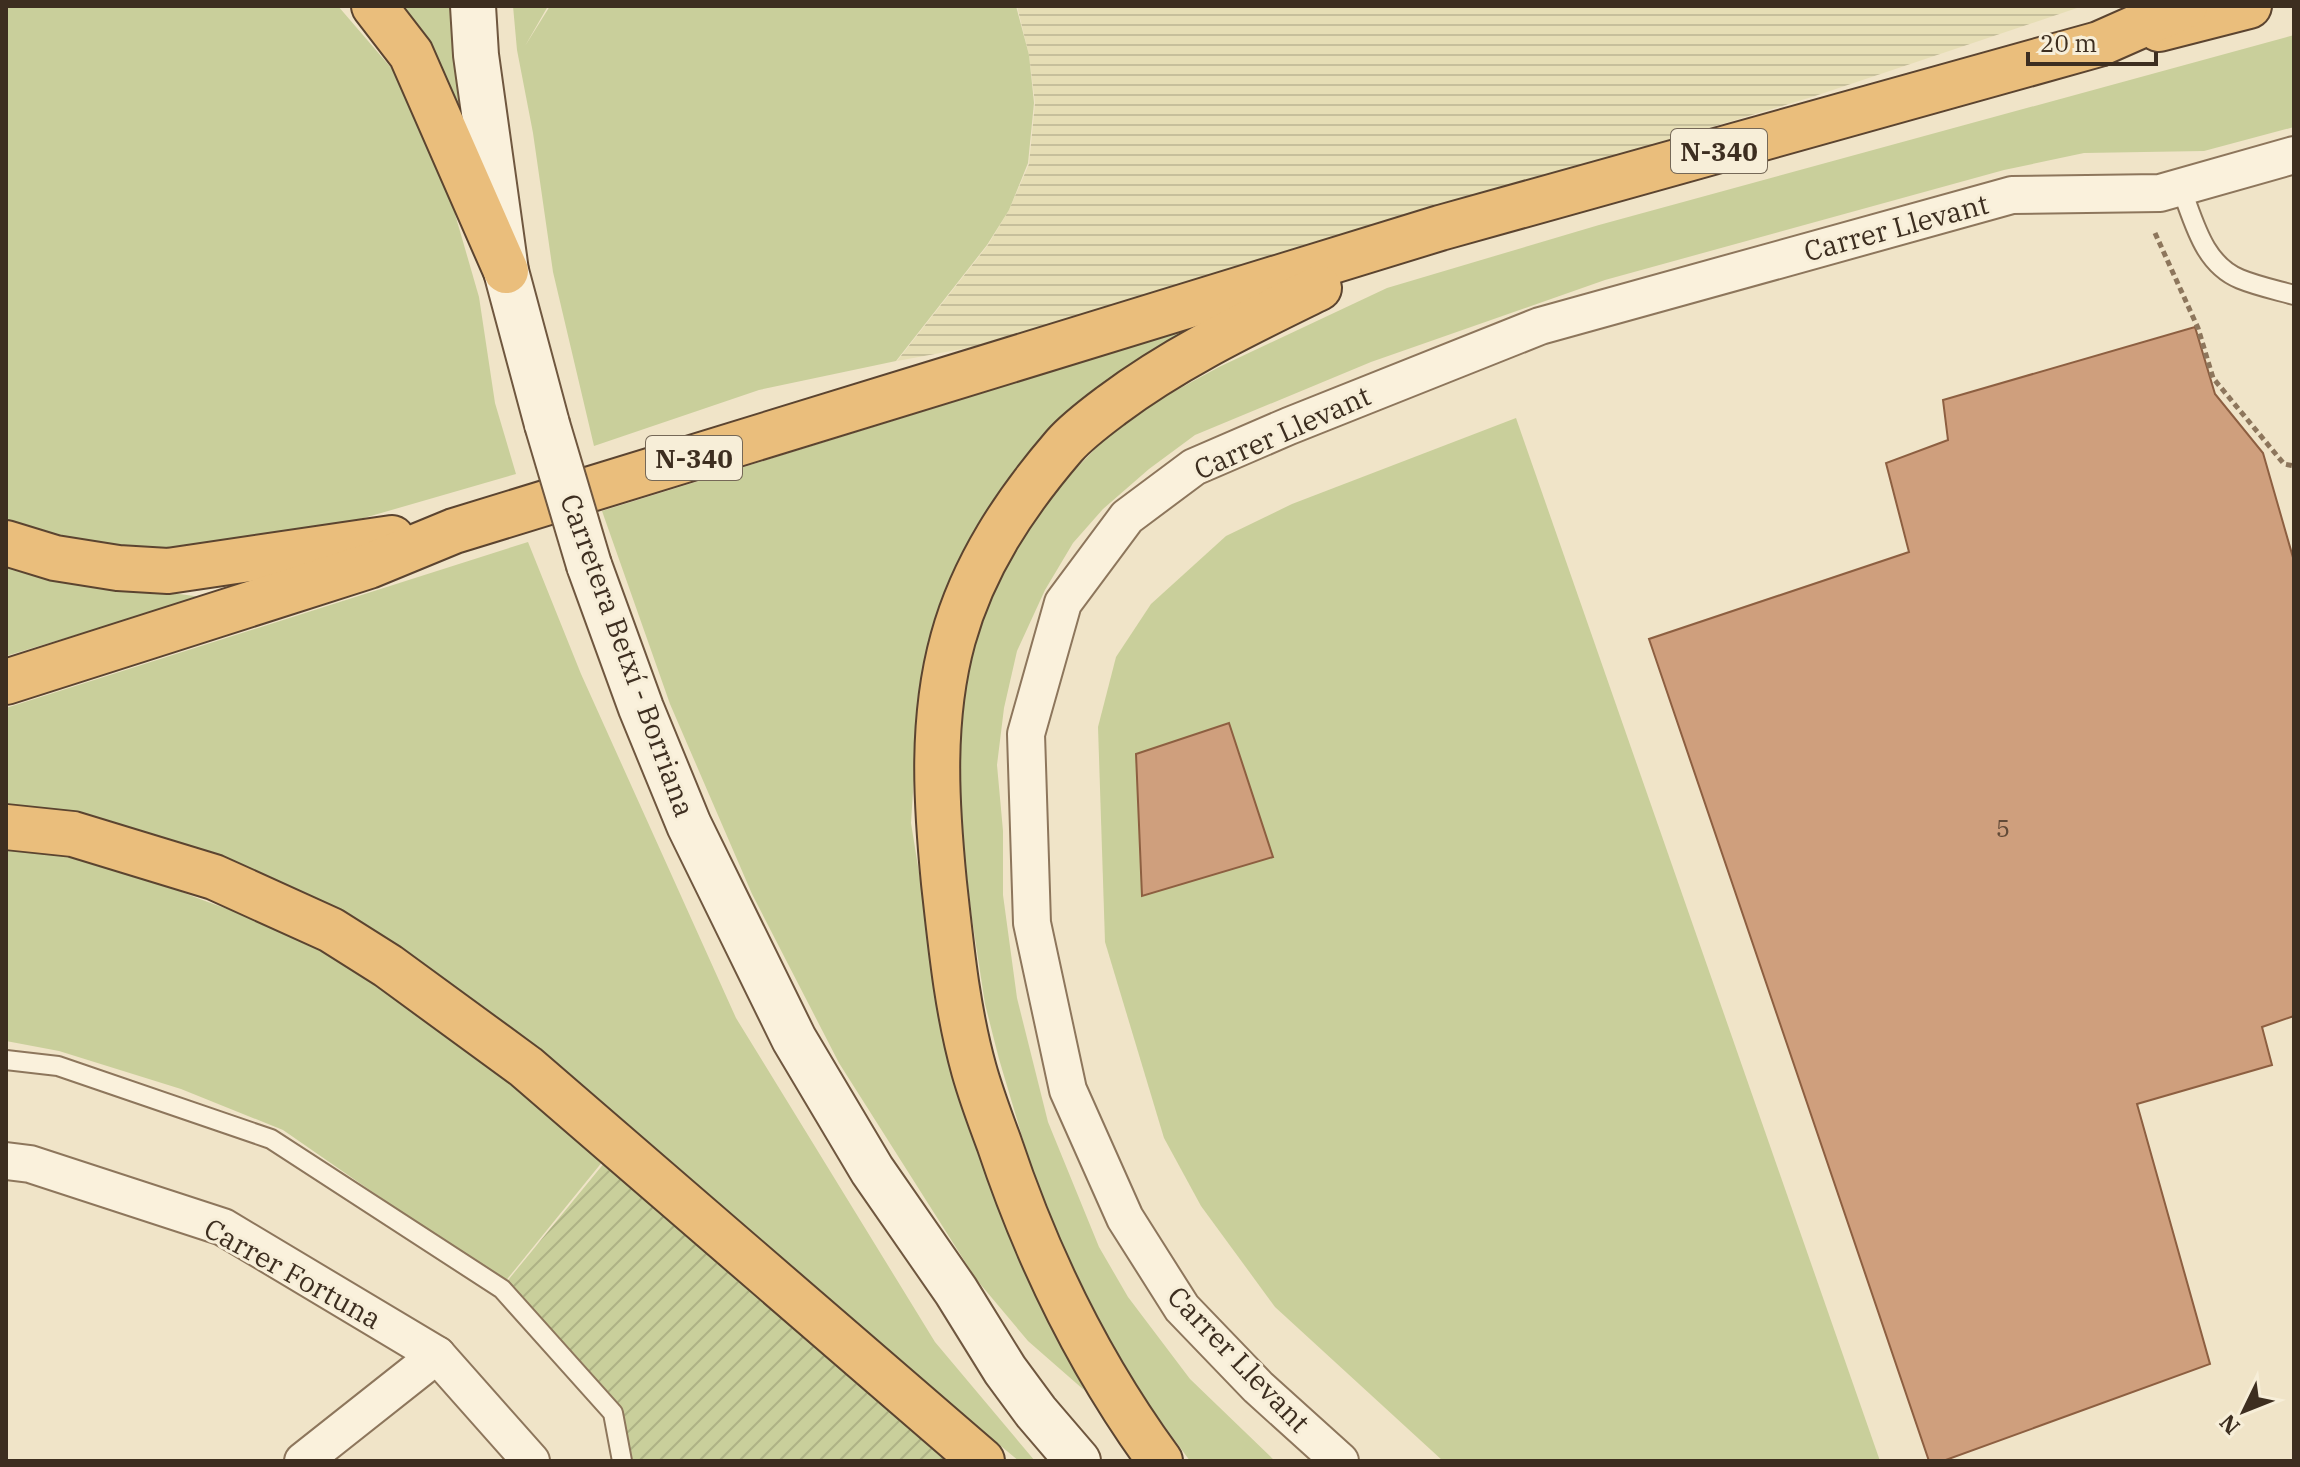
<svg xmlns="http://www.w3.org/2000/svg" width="2300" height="1467" font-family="'IBM Plex Serif',serif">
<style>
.farmland{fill:url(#farmland-rules)}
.green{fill:#c9cf9b}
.garden{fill:url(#garden-furrows)}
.building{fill:#cf9f7d;stroke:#8d5f41;stroke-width:2}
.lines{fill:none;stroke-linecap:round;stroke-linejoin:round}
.service-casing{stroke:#8d765c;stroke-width:22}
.minor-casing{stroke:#8d765c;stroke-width:40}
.secondary-casing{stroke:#6f573f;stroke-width:48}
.trunk-casing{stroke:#5b4430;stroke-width:48}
.path{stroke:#8d765c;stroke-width:5;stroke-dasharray:6 4;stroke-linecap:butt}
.service{stroke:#faf1dc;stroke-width:18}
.minor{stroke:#faf1dc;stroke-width:36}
.secondary{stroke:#faf1dc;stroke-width:44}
.trunk{stroke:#eabe7c;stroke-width:44}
.secondary-bridge-casing{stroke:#6f573f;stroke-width:48;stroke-linecap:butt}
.secondary-bridge{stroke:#faf1dc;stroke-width:44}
.labels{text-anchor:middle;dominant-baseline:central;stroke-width:6;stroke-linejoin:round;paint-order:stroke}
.number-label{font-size:24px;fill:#624a37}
.shield{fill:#f7eed8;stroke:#756857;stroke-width:2}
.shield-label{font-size:26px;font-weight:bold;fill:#3d2e20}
.street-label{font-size:28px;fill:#3d2e20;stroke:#f7eed8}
</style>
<defs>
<pattern id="farmland-rules" width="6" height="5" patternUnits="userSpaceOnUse" patternTransform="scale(2)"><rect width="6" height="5" fill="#e6deb5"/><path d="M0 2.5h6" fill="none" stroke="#c6bf9b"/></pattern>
<pattern id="garden-furrows" width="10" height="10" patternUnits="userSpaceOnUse" patternTransform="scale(2)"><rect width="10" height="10" fill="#c9cf9b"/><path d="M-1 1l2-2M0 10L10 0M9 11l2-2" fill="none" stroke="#aeb285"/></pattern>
</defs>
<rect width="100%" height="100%" fill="#f0e4c8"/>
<polygon class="farmland" points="1017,6 2083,6 1815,96 1000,342 897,361 988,245 1009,210 1029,164 1035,103 1029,55"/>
<g class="green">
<polygon points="6,6 338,6 393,70 427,142 453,207 479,297 495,403 516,474 357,520 256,540 132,551 6,523"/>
<polygon points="397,6 454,6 465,118 423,37"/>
<polygon points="513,6 548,6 525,46 550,6 1016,6 1029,55 1034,103 1028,163 1009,210 987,245 896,361 759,390 594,446 553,272 533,133 517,50"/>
<polygon points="2294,35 2294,127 2204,151 2084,153 2004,170 1605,280 1371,362 1195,435 1149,469 1103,509 1073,543 1045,590 1017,651 1004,708 997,765 1003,831 1003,895 1017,998 1048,1122 1099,1247 1128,1297 1190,1379 1275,1461 1190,1461 1138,1390 1086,1301 1055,1231 1033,1173 999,1059 985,1004 972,919 963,844 959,742 965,686 977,638 1003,568 1061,484 1102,442 1153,403 1219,367 1387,288 1599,225"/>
<polygon points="1192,328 1094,397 1038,447 986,511 947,593 920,684 911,823 940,1003 1016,1248 1084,1390 1028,1341 976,1279 839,1063 752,894 670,704 602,511"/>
<polygon points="1516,418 1880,1461 1443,1461 1275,1307 1201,1206 1164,1138 1105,942 1098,727 1116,657 1151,604 1226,536 1292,504"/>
<polygon points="528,542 581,674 736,1018 935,1342 1035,1461 1019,1461 771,1255 386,946 6,810 6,708"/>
<polygon points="6,565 34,575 202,597 6,656"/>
<path d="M6,843C71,851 131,872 192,896C228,910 266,921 300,938C412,994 508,1080 603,1161L504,1283L283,1130L181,1089L59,1051L6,1041Z"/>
</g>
<polygon class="garden" points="605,1162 946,1461 631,1461 619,1411 504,1285"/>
<g class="building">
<polygon points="2195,327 2215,394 2263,453 2294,561 2294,1016 2262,1027 2272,1065 2137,1104 2210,1364 1943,1461 1929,1461 1649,639 1909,552 1886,463 1948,440 1943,400"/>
<polygon points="1229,723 1273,857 1142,896 1136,754"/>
</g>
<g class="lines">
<defs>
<g id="service">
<path d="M2181,188C2194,221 2203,264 2240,279C2257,286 2276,290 2294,295"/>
<polyline points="6,1060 58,1066 271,1139 502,1289 613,1413 622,1461"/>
</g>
<g id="minor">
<polyline points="6,1161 30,1164 223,1227 437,1355 531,1461"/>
<polyline points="303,1461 437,1355"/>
<polyline points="1340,1461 1258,1387 1182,1308 1125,1218 1068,1090 1032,923 1026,734 1063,603 1127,517 1194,467 1289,426 1540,326 2012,195 2160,193 2294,155"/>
</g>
<g id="secondary">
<polyline points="473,6 476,55 506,271 547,424"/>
<polyline points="589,565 641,708 689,825 794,1039 872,1170 956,1291 1005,1370 1036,1412 1078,1461"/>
</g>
<g id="trunk">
<polyline points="374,6 411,54 506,271"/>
<polyline points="2159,29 2249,6"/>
<polyline points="6,543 55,558 118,568 168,571 392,538"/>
<polyline points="6,682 369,566 454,531 1440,228 2099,44 2185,6"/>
<polyline points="6,827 73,834 214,877 331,930 388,966 526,1067 982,1461"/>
<path d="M1160,1461C1089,1364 1037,1257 999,1143C990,1119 981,1095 974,1070C957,1009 951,946 944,883C936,802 931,719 953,639C973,566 1015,503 1064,446C1077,431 1096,417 1112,405C1176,357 1248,323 1319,288"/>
</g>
</defs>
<use href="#service" class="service-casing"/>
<use href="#minor" class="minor-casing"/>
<use href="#secondary" class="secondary-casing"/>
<use href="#trunk" class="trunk-casing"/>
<polyline class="path" points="2155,233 2198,328 2213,378 2284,464 2294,466"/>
<use href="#service" class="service"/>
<use href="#minor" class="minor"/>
<use href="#secondary" class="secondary"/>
<use href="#trunk" class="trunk"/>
<defs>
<polyline id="secondary-bridge" points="547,424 589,565"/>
</defs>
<use href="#secondary-bridge" class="secondary-bridge-casing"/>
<use href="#secondary-bridge" class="secondary-bridge"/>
</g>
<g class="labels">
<g class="number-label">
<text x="2003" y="828">5</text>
</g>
<g class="shield">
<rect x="1671" y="129" width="96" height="44" rx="6"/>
<rect x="646" y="436" width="96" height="44" rx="6"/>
</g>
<g class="shield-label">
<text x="1719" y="151">N-340</text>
<text x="694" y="458">N-340</text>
</g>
<g class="street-label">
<text transform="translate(1896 227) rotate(-15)">Carrer Llevant</text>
<text transform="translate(1282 432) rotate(-24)">Carrer Llevant</text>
<text transform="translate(628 655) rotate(70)">Carretera Betxí - Borriana</text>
<text transform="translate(293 1273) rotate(29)">Carrer Fortuna</text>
<text transform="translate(1239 1359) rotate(46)">Carrer Llevant</text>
</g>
</g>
<rect width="2300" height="1467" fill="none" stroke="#3d2e20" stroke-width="16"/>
<g transform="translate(2244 1411) rotate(227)" stroke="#f7eed8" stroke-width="6" paint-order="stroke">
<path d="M0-6L14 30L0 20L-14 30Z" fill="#3d2e20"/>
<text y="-12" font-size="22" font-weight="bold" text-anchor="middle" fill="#3d2e20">N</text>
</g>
<path d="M2028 52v12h128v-12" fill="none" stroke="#3d2e20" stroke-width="4"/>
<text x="2040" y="52" font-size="24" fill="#3d2e20" stroke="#f7eed8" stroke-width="6" paint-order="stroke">20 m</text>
</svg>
